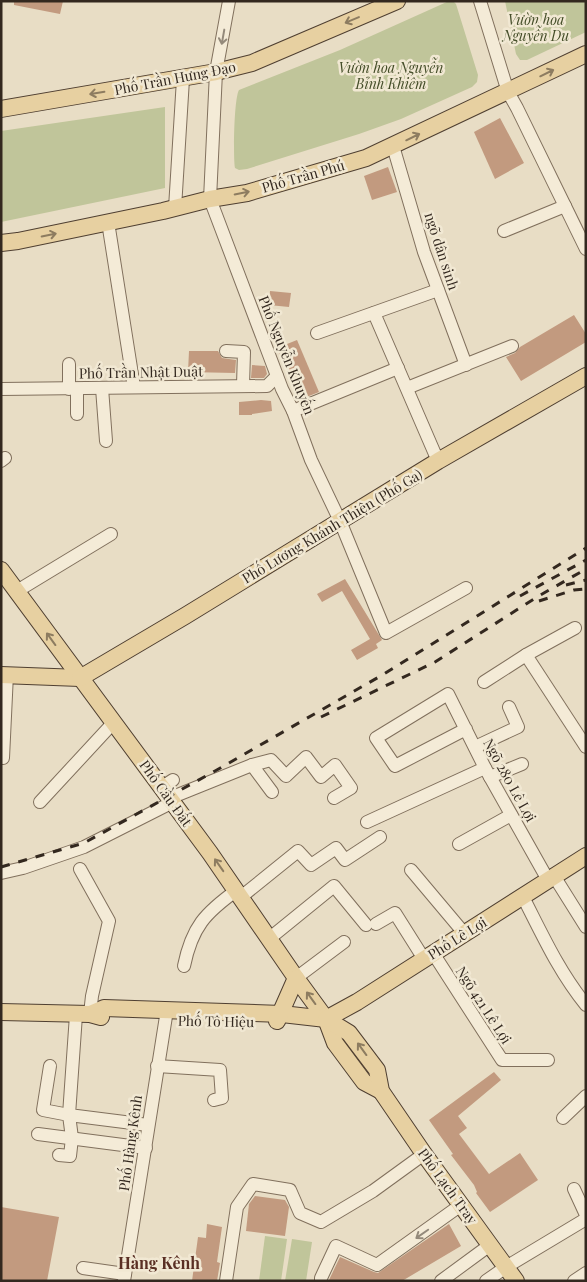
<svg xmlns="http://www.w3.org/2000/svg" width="587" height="1282" font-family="'Playfair Display',serif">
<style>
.green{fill:#c0c59a}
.building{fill:#c29a7f}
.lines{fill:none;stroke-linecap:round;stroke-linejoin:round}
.minor-casing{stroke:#81705d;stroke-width:14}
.major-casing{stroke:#4f3f31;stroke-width:18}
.minor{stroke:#f4ebd7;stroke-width:12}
.major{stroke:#e7d0a1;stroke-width:16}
.rail{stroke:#33281f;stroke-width:3;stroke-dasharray:9 9;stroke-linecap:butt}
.oneway{stroke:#8d7c60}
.oneway2{stroke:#948a7b}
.labels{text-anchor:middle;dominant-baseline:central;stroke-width:5;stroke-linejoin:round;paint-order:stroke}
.park-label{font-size:14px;font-style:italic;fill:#444d28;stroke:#f1e8d3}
.street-label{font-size:14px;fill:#33281f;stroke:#f1e8d3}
.quarter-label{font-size:16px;font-weight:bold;fill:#5a2f24;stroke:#f1e8d3}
</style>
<rect width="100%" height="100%" fill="#e8ddc5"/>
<g class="green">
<path d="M449,1H453L456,4L478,75L477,82L472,87L401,119L359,134L247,169L239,170L235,168C233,157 234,98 239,90L340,50Z"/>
<polygon points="505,1 586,1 586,32 527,60 520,60 516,54"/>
<polygon points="165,107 165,188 1,222 1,131"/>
<polygon points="265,1236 287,1239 281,1281 259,1281"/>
<polygon points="292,1239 312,1242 306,1281 285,1281"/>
</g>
<g class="building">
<polygon points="14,1 63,1 60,14 14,5"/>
<polygon points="500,118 524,163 495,179 474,132"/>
<polygon points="388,167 397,192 372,200 364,176"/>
<polygon points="270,291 291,293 289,307 269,305"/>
<polygon points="574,315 586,334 586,342 521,381 506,357 515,353 520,347"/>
<polygon points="297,340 319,392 299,400 277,348"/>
<polygon points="189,351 218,351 222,358 236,360 235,373 188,372"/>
<polygon points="252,365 265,366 267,374 264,378 251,378"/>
<polygon points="261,400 271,401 272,411 252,414 252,415 239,415 239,402"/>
<polygon points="345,579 382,640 376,644 378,648 357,660 351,650 370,639 342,591 322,602 317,594"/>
<polygon points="494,1072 501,1080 458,1116 467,1128 459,1134 489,1174 520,1153 538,1180 490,1212 476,1193 477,1192 474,1185 451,1155 453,1154 429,1120"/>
<polygon points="255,1196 285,1200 289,1207 285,1236 246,1231 249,1204"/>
<polygon points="1,1207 59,1217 47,1281 1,1281"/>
<polygon points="207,1224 222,1227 217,1262 220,1263 217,1281 192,1281 198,1237 206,1238"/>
<polygon points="449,1224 461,1246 402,1281 329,1280 340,1257 374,1272 378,1273"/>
</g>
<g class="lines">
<defs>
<g id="minor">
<polyline points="229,1 216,72 210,199 282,389 293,411 311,460 340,521 386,633 466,588"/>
<polyline points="480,1 508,92 517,108 586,249"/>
<polyline points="393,146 424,252 466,365"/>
<polyline points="175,208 183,79"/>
<polyline points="108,222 134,387"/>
<polyline points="504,231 565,206"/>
<polyline points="374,313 438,461"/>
<polyline points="317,333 438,290"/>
<polyline points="226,351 244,352 243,385"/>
<polyline points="69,364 69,389"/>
<polyline points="102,388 106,441"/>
<polyline points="407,388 512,346"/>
<polyline points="1,389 267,386 277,376"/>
<polyline points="77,389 77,414"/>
<polyline points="293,411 398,368"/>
<polyline points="1,461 5,458"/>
<polyline points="17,591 111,534"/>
<polyline points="526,655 586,747"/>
<polyline points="484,682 526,655 575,628"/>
<polyline points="466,729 395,766 376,738 448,694 485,768 548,880"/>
<polyline points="475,747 518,727 509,707"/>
<polyline points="3,758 7,674"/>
<polyline points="252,765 272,792"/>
<polyline points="490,777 522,764"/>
<polyline points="162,787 173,780"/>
<polyline points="40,802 114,722"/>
<polyline points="367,822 485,768"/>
<polyline points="459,844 511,815"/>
<polyline points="80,869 109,921 92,996 90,1014"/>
<polyline points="411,870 464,933"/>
<polyline points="1,873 23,868 84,847 173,802 175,796 252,765 271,760 286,776 306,757 321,777 335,765 351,788 334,798"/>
<polyline points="554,876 586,927"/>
<polyline points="241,897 298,851 311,865 336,848 345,860 380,837"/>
<path d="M523,897C542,934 559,972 586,1005"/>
<polyline points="376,924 395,913 424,959"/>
<polyline points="270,938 334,886 366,925"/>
<polyline points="433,953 502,1060 548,1060"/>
<path d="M184,966C192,927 205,913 237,890"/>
<polyline points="296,978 344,942"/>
<polyline points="76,1015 69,1115 148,1125"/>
<polyline points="50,1066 43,1110 69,1115 72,1138 70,1156 59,1155"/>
<polyline points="157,1066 220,1070 222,1098 214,1100"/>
<polyline points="563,1118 586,1096"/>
<polyline points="38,1134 146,1148"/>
<polyline points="574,1189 586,1215"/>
<polyline points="83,1268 125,1274"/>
<polyline points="124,1281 167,1010"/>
<polyline points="226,1281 237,1207 253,1184 290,1190 300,1213 321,1222 373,1191 424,1154"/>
<polyline points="321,1281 321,1278 336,1246 377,1265 461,1205"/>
<polyline points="441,1281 490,1245"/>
<polyline points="486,1281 506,1267 586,1219"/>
<polyline points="574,1281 586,1273"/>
</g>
<g id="major">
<polyline points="1,109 216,72 252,63 397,1"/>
<polyline points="1,243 18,241 163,211 210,199 247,193 366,158 586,54"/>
<polyline points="1,570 210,853 296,978 326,1019 335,1043 364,1082 381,1091"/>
<polyline points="1,675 80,678"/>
<polyline points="80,678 185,616 438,461 586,376"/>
<polyline points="1,1012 90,1014 101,1017"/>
<polyline points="90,1014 104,1008 282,1014 326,1019 349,1033 377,1070 381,1091 424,1154 516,1281"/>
<polyline points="326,1019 357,1002 586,856"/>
<polyline points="277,1021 296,978"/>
</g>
</defs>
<use href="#minor" class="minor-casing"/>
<use href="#major" class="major-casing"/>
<use href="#minor" class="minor"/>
<use href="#major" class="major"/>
<g class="rail">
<polyline points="566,585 586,580"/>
<polyline points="520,596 586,560"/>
<polyline points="539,601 574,590 586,589"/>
<polyline points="321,717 435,662 537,597 586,569"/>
<polyline points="1,867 84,843 215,771 384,674 586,548"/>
</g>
</g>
<defs><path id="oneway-shaft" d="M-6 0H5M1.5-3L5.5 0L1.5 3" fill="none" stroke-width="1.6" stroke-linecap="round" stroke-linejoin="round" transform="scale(1.25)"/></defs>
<g class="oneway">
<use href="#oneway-shaft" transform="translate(352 20) rotate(157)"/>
<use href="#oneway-shaft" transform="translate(547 73) rotate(-26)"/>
<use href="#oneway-shaft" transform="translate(97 93) rotate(171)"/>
<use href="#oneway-shaft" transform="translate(413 137) rotate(-26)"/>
<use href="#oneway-shaft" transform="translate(242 193) rotate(-11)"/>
<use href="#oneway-shaft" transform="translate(49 235) rotate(-12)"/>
<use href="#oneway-shaft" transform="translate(51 639) rotate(-126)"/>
<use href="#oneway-shaft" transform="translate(219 865) rotate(-125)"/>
<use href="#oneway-shaft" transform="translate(311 998) rotate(-126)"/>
<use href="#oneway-shaft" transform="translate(362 1049) rotate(-126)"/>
</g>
<g class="oneway2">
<use href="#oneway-shaft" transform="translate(223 37) rotate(100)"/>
<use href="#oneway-shaft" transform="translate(422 1234) rotate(145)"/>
</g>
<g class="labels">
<g class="park-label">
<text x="536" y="19">Vườn hoa<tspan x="536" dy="16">Nguyễn Du</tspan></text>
<text x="391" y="67">Vườn hoa Nguyễn<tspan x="391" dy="16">Bỉnh Khiêm</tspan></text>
</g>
<g class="street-label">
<text transform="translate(175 78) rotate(-11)">Phố Trần Hưng Đạo</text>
<text transform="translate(303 176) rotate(-16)">Phố Trần Phú</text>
<text transform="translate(442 251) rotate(72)">ngõ dân sinh</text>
<text transform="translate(287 355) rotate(68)">Phố Nguyễn Khuyến</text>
<text transform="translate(141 372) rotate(-1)">Phố Trần Nhật Duật</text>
<text transform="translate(332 526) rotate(-31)">Phố Lương Khánh Thiện (Phố Ga)</text>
<text transform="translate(510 780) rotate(61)">Ngõ 280 Lê Lợi</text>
<text transform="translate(166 793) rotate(54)">Phố Cầu Đất</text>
<text transform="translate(457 938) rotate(-32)">Phố Lê Lợi</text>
<text transform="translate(484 1005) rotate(57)">Ngõ 421 Lê Lợi</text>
<text transform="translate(216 1021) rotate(1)">Phố Tô Hiệu</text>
<text transform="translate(130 1143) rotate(-82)">Phố Hàng Kênh</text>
<text transform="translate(448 1186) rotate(54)">Phố Lạch Tray</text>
</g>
<g class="quarter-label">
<text x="159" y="1262">Hàng Kênh</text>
</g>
</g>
<rect width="587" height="1282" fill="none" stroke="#33281f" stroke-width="5"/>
</svg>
